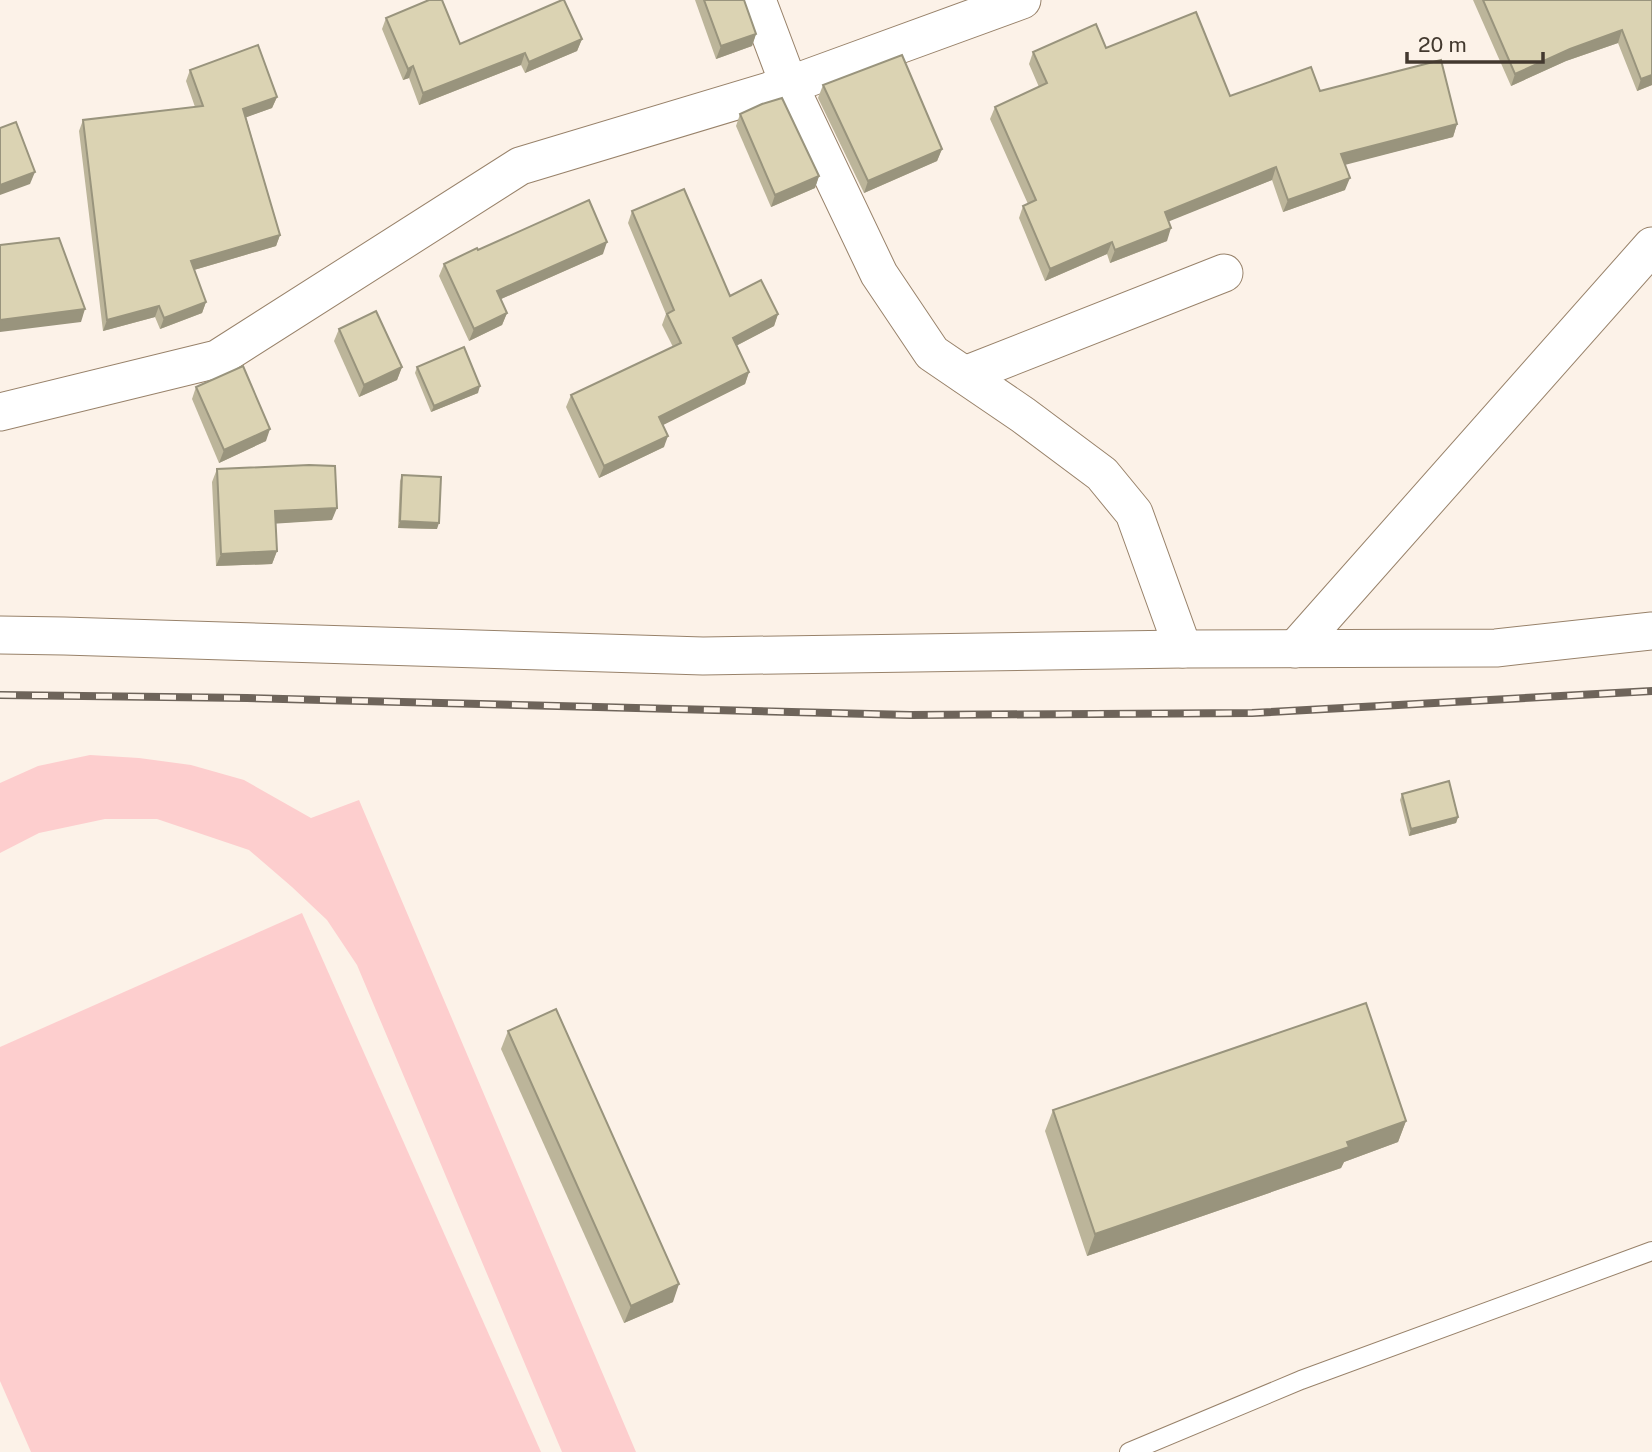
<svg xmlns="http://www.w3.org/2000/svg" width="1652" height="1452" font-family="'Public Sans',sans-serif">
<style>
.green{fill:#fdcece}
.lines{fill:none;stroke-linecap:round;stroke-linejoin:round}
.service-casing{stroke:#98826a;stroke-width:20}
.minor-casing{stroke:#98826a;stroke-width:39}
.service{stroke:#fff;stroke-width:18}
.minor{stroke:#fff;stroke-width:37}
.rail-casing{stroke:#6e645a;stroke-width:8}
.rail{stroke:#fcf2e8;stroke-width:5;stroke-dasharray:16;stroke-linecap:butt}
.wall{fill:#bcb59a}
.shaded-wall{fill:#99947d}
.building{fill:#dbd3b3;stroke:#99947d;stroke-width:2}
</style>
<rect width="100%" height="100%" fill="#fcf2e8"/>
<g class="green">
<polygon points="90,755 139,758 191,765 244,780 311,818 359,800 636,1452 562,1452 357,965 327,920 292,887 249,850 157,819 105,819 39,833 0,853 0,783 38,766"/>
<polygon points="302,913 541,1452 31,1452 0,1381 0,1047"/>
</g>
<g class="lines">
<defs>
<polyline id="service" points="1129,1452 1301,1380 1652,1251"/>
<g id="minor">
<polyline points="757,0 789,85 879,274 932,353 1023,415 1102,474 1134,513 1183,649"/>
<polyline points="965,375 1224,273"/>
<polyline points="0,412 217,359 520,166 789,85 1022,0"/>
<polyline points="0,635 64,636 703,656 1183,649 1496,648 1652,631"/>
<polyline points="1295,649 1652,246"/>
</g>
</defs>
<use href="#service" class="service-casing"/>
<use href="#minor" class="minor-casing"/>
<use href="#service" class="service"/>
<use href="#minor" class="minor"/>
<defs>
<polyline id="rail" points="0,695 247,698 910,715 1252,713 1652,691"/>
</defs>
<use href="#rail" class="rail-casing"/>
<use href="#rail" class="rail"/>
</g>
<g class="wall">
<polygon points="695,0 744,0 756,34 752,46 716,59"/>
<polygon points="1473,0 1652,0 1652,85 1637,91 1618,43 1566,61 1511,86"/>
<polygon points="386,18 460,44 582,39 577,51 525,73 521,65 419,105 409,78 403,80 382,29"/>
<polygon points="1106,48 1230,96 1320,91 1457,124 1453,137 1345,164 1345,190 1283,212 1272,180 1168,221 1167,241 1110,263 1107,254 1045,281 1019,218 1023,206 1028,204 990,119 995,107 1039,87 1029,64 1033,52"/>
<polygon points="190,70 277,97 272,108 246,117 280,235 276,246 194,270 206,302 202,313 160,329 155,317 103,331 79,131 83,120 195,107 186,81"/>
<polygon points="823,85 942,149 937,161 864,193 818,98"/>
<polygon points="740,114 819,176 815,188 771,207 736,126"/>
<polygon points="632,211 730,296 778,314 774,326 736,346 749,372 745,384 663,425 664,447 599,478 566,407 571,395 673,347 662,325 666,314 628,223"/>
<polygon points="478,250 603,254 501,299 507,313 502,325 469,341 439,276 444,264"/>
<polygon points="339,329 402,367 397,380 359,397 334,341"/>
<polygon points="417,367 478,393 431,412 415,373"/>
<polygon points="196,387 266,441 219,463 192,399"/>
<polygon points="217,469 332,520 275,523 277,551 272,564 216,566 212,482"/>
<polygon points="402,475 437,529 398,528 400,481"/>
<polygon points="1402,794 1458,817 1456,823 1409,836 1400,800"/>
<polygon points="508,1031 673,1302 624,1323 501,1049"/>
<polygon points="1053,1110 1406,1121 1398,1142 1344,1162 1341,1168 1087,1256 1045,1131"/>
</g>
<g class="shaded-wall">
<polygon points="1622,30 1618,43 1566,61 1511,86 1515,74 1570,49"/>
<polygon points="756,34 752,46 716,59 721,46"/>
<polygon points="582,39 577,51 525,73 529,62"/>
<polygon points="525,53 521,65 419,105 423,93"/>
<polygon points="413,66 409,78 403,80 408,69"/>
<polygon points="1652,75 1652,85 1637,91 1641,79"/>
<polygon points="277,97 272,108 239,120 243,109"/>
<polygon points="1457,124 1453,137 1337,167 1341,154"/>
<polygon points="942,149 937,161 864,193 868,181"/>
<polygon points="1276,167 1272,180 1160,225 1165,212"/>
<polygon points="35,172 30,184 0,195 0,185"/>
<polygon points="819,176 815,188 771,207 775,195"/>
<polygon points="1350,178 1345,190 1283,212 1288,200"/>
<polygon points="1171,228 1167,241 1110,263 1115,250"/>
<polygon points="280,235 276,246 187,272 191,261"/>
<polygon points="607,242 603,254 492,303 497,291"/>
<polygon points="1112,242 1107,254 1045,281 1050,269"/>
<polygon points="206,302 202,313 160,329 164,318"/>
<polygon points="159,306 155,317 103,331 107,320"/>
<polygon points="85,309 81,322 0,332 0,320"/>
<polygon points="507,313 502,325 469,341 474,329"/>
<polygon points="778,314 774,326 728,350 733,338"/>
<polygon points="402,367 397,380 359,397 364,385"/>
<polygon points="749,372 745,384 655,429 659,417"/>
<polygon points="480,386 478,393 431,412 434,406"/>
<polygon points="270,429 266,441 219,463 224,450"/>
<polygon points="668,436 664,447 599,478 604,466"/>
<polygon points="337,508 332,520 270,524 275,511"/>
<polygon points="400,521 439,523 437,529 398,528"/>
<polygon points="277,551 272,564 216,566 221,554"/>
<polygon points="1458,817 1456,823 1409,836 1411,829"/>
<polygon points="1406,1121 1398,1142 1344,1162 1341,1168 1087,1256 1095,1234"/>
<polygon points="679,1284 673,1302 624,1323 631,1306"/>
</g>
<g class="building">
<polygon points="429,0 442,0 460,44 562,0 564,0 582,39 529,62 525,53 423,93 413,66 408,69 386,18"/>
<polygon points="704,0 744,0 756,34 721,46"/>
<polygon points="1483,0 1652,0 1652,75 1641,79 1622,30 1570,49 1515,74"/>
<polygon points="1196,12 1230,96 1311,67 1320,91 1441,60 1457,124 1341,154 1350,178 1288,200 1276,167 1165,212 1171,228 1115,250 1112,242 1050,269 1023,206 1036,200 995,107 1047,83 1033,52 1096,24 1106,48"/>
<polygon points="258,45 277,97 243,109 280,235 191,261 206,302 164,318 159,306 107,320 83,120 203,106 190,70"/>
<polygon points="902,55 942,149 868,181 823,85"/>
<polygon points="782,98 819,176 775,195 740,114 762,104"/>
<polygon points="16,122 35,172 0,185 0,128"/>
<polygon points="684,189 730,296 761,280 778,314 733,338 749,372 659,417 668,436 604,466 571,395 681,343 667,314 674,310 632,211"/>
<polygon points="589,200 607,242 497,291 507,313 474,329 444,264 477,248 478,250"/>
<polygon points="59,238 85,309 0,320 0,245"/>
<polygon points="376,311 402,367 364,385 339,329"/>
<polygon points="464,347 480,386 434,406 417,367"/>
<polygon points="243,366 270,429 224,450 196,387"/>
<polygon points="309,465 335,466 337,508 275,511 277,551 221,554 217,469"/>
<polygon points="402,475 441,477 439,523 400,521"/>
<polygon points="1449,781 1458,817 1411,829 1402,794"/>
<polygon points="1366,1003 1406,1121 1347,1142 1349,1147 1095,1234 1053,1110"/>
<polygon points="556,1009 679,1284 631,1306 508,1031"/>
</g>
<path d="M1407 52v10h136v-10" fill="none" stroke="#43392f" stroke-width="3.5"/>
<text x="1418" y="52" font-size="21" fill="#43392f" stroke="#fcf2e8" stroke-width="5" paint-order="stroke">20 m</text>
</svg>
